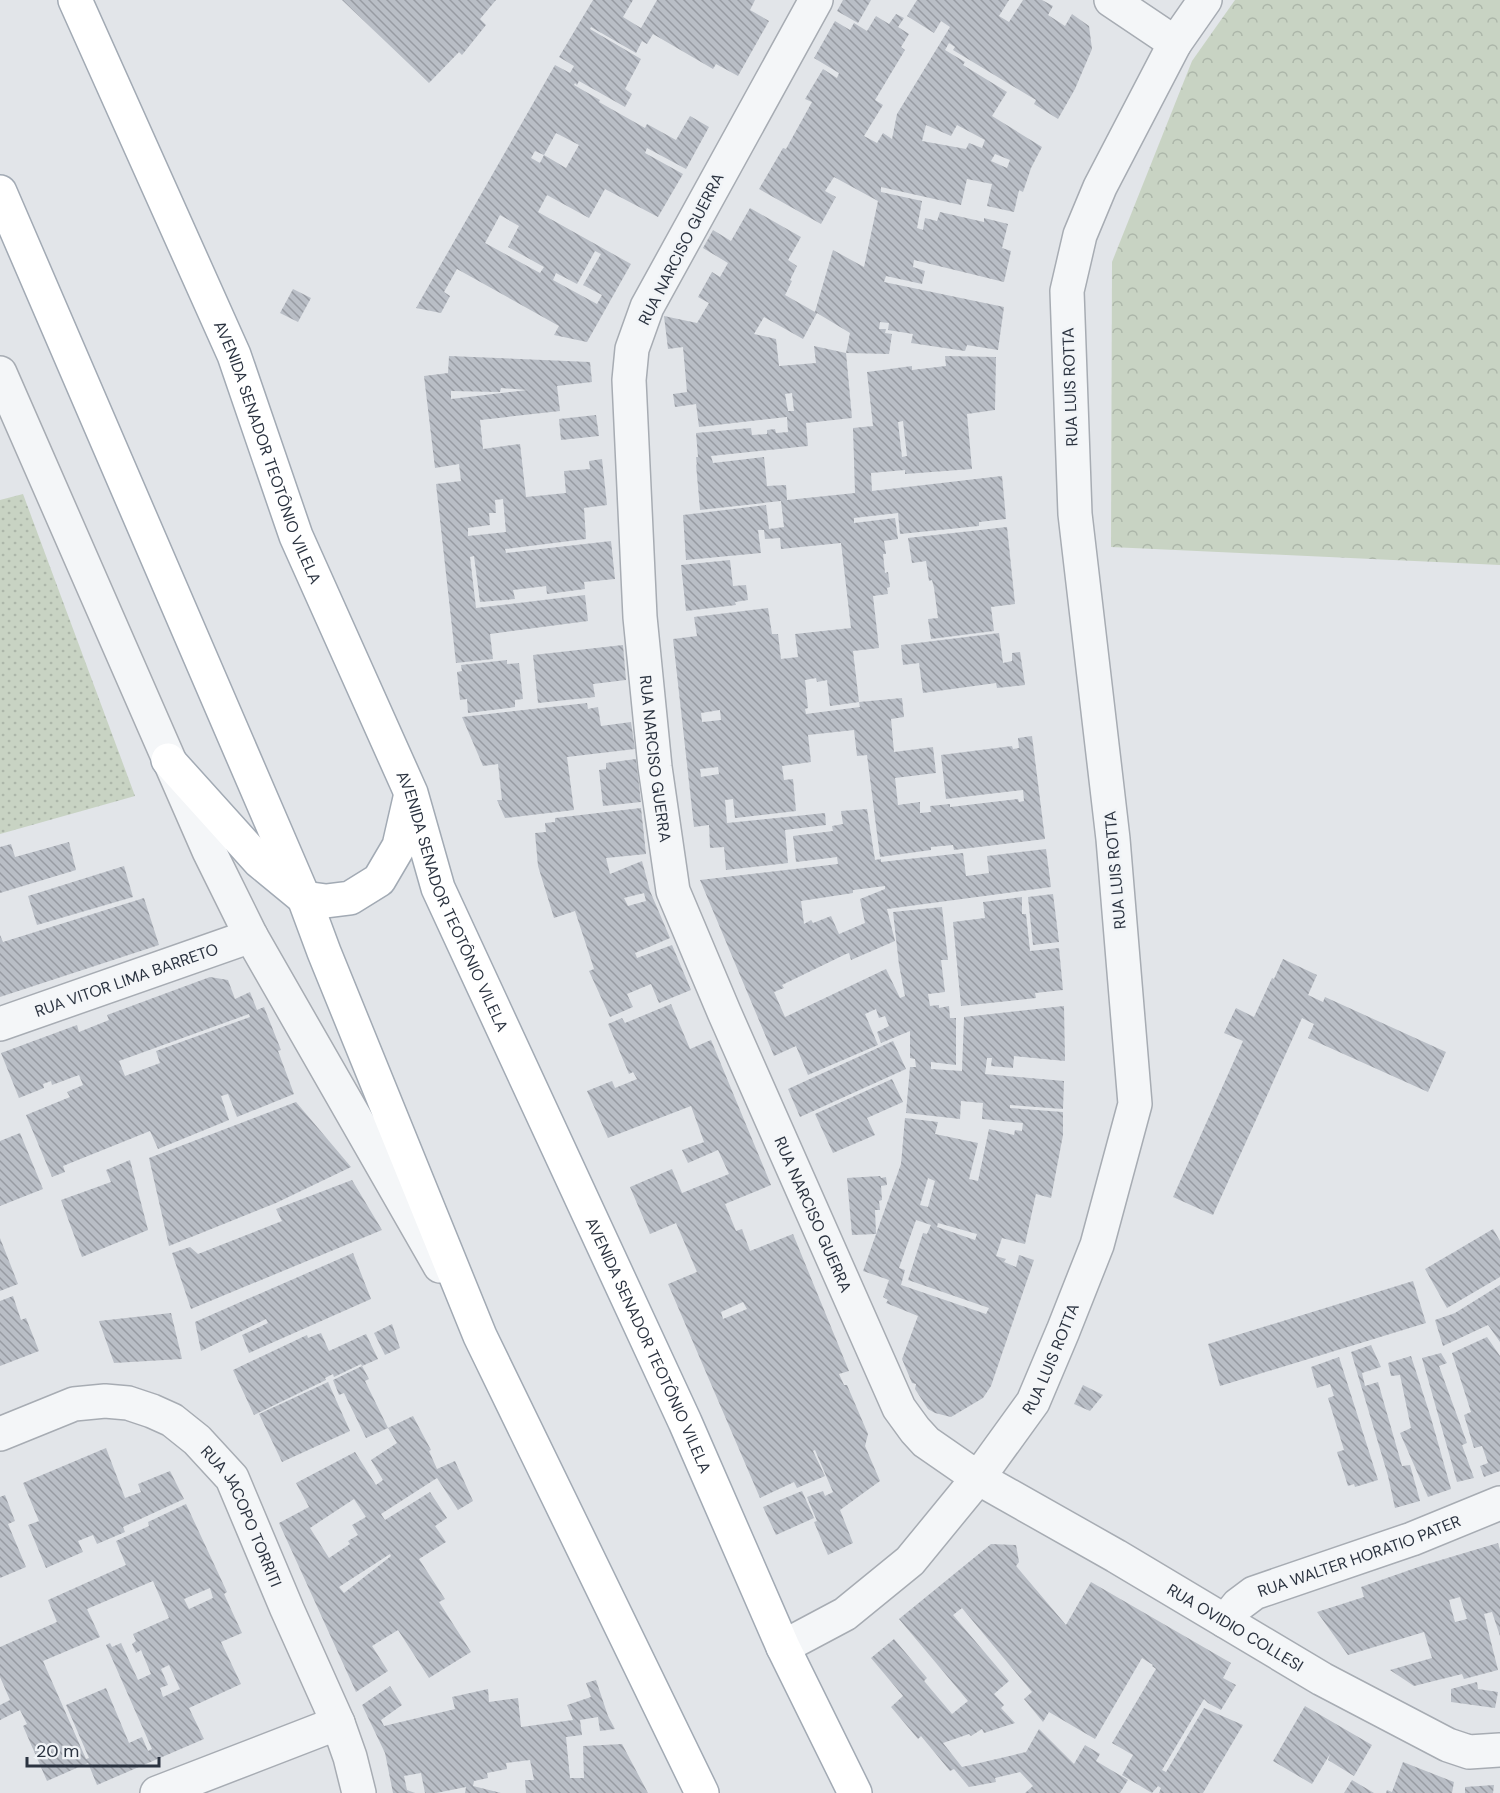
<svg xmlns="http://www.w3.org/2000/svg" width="1500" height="1793" font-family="'DM Sans',sans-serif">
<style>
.grass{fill:url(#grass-dots)}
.forest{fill:url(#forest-crowns)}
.building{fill:url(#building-back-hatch);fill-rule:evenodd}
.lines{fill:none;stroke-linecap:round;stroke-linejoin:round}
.minor-casing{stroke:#a7acb3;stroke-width:36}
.major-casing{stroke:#a2aab4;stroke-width:36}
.minor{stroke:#f4f6f8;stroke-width:33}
.major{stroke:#fff;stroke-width:33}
.labels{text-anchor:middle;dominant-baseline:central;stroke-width:5;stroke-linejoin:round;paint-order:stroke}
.street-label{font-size:16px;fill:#2b3340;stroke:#f1f4f7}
</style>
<defs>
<pattern id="grass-dots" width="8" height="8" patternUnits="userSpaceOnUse" patternTransform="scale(1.5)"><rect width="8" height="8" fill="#c8d3c3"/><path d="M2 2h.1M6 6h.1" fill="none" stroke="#acb6a9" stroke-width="1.8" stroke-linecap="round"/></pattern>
<pattern id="forest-crowns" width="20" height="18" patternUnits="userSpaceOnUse" patternTransform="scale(1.5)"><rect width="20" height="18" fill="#c8d3c3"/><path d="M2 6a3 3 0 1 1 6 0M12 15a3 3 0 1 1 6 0" fill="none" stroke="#acb6a9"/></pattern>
<pattern id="building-back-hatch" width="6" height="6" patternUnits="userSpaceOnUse" patternTransform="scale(1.5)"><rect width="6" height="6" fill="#b9bec6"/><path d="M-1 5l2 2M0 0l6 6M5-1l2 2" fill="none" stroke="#979ba2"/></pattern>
</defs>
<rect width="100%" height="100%" fill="#e2e5e9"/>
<polygon class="grass" points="23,494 135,796 0,834 0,500"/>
<polygon class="forest" points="1235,0 1500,0 1500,565 1111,547 1112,262 1192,61"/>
<g class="building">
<polygon points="342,0 496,0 480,19 486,25 462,55 459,52 429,83"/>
<path d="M593,0H633L623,17L641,28L657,0H755L750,10L769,21L738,76L716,64L713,69L653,34L647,44L642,41L636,53L591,27L590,29L641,59L625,89L632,94L625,107L579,81L577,85L575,83L574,85L600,100L599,102L645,128L647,124L676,140L690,116L709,127L686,169L647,148L645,153L683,174L658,217L605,189L589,218L547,195L538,212L631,264L587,342L554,335L559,326L457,269L444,292L450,296L441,313L416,308L555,65L570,73L574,66L559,57ZM556,133L579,145L566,168L544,155L540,163L531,158L535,151L544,155ZM500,215L519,226L508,247L544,267L540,273L485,243ZM595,251L601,254L583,285L602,295L597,304L553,280L556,273L577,284Z"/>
<polygon points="843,0 871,0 858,23 837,11"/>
<path d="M917,0H1009L999,16L1009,22L1023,0H1042L1053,6L1048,15L1065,26L1072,14L1089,26L1092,49L1075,89L1058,119L1034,104L1036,100L953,50L955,47L949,43L945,50L965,62L963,65L1007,92L992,116L1042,147L1031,168L1023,192L1019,190L1014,212L987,206L992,184L967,179L961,205L881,187V192L922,201L917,228L923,230L925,218L937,221L940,212L984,222V218L1008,224L1002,248L1011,251L1004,282L914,260L913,267L925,271L922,284L886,276L884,282L1004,307L998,350L967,345L965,351L911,343L913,334L888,330L889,323L880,322L879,329H886L885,333L892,334L889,354L846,353L852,418L806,423L808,446L711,456L713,463L764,457L767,486L786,485L787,500L855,493L853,428L873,426L867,372L912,366V370L946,366L945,356L996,357L995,410L967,414L972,469L905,474V470L871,473L872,491L1002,476L1006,519L979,522V526L900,534L898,513L854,518V523L895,518L898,539L884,541L886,554H883L885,573L888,572L890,587L887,588L888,594L873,596L879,648L853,651L859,702L830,706L827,680L817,682L816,678L805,680L808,708L805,709L806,714L860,707L859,702L902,698L904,717L891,719L894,752L933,747L936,773L895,778L898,805L920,802V813L931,812L930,806L950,804V807L1018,799L1019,802L1024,801L1023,790L946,799L941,755L1012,746L1013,749L1019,748L1018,738L1032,736L1045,839L954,850L953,845L931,847V850L880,857L867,755L857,756L854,730L808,735L811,762L782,766L784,780L793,779L796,811L735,818L733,799L725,800L727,823L825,813L826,825L785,830L788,863L726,870L724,847L710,848L709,825L694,827L673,639L697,636L694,617L768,608L772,634H778L781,659L798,657L795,634L851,628L841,543L781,549L780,538L765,539L764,530H758L761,553L686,560L683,515L766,505L769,529L784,527L781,501L700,510L696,464L697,465L696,457H698L696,433L751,428L752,435L767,434V430L775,429L776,433L788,432L787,417L699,427L696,404L675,407L673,394L687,392L683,347L668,349L664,316L697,323L709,303L698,297L712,272L720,277L728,263L703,248L713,230L731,241L750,208L801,237L788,260L797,266L790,280L792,281L785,295L815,312L833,250L864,267L878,201L834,177L825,191L836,197L821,224L759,189L783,148L786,149L812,102L805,99L823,69L837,78L839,73L814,58L835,21L850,30L854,23L867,31L876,16L889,24L896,14L904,18L898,27L909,34L901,47L905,50L875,100L883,105L864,136L877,143L883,133L892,139L897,114L950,27L941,21L934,33L907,16ZM926,125L951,136L957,125L985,140L982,148L969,143L966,149L922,141ZM995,154L1010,160L1007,168L991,161ZM817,313L850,333L846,353L814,346L816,363L779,366L776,339L754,334L764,317L803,339ZM792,393L794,411H788L785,394ZM903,421L907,456L902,457L898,422ZM720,710L721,720L702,722L701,713ZM718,767L719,774L701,777L700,769Z"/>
<polygon points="293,289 311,298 298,322 280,313"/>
<path d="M449,356L590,362L592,382L557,386L560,411L480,420L483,449L520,444L526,497L566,493L564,471L590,469L589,461L602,459L607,505L584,508L586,539L505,549L506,553L611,541L615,579L584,582L585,589L547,594L546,586L513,590L515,599L480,602L474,556L470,557L476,608L585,595L588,621L490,634L493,659L456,663L436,484L461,481L459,464L435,468L424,376L448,373ZM501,388L528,390L451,399V391L500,392ZM503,499L506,532L468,536V528L490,525L489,513H496L495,500Z"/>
<polygon points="596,415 599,436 561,440 559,419"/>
<polygon points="1007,527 1015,604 991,607 994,631 931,639 928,619 938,618 934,588 932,580 929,581 926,561 912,563 908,538"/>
<polygon points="730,560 733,586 746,585 748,600 735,602 736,605 686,611 681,565"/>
<polygon points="999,633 1003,663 1012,661 1012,653 1020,652 1025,685 997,688 996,683 923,693 919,663 903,665 901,645"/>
<polygon points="623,645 626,680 593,684 595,697 538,703 533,655"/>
<polygon points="507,660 507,664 519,663 523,699 515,700 515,707 468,713 467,699 460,700 457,672 462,671 461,665"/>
<polygon points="587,703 588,709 598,707 601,726 631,722 635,749 567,757 574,810 505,818 497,800 502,800 498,764 483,766 462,717"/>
<polygon points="636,759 641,802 603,806 599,770 606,769 606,763"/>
<path d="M641,808L646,854L606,858L610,874L642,861L650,891L670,938L635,953L637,958L672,945L691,990L659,1003L651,984L627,994L633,1007L610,1017L589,971L594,969L575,911L554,918L538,866L535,833L546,832L545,823L555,822V818ZM644,893L646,901L628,906L624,898Z"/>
<path d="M867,809L875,860L881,859V862L963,853L966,876L989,873L987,856L1046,849L1051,887L887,909L895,941L851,960L849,953L846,954L782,985L784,988L774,992L785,1017L886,969L900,998L905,996L899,965L893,912L942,907L948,960H941L945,992L928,994L930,1006L939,1005V1008L949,1006L950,1018H956V1065L931,1062V1069L962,1071L964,1017L1064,1006L1065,1061L1014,1056L1013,1068L991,1066L992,1058H987L985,1074L1064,1081L1063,1109L1010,1105V1108L1063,1112V1135L1051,1198L1036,1194L1025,1244L1002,1238L996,1256L1006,1259L1004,1262L1016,1267L1019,1255L1034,1260L991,1386L983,1398L951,1417L935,1413L928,1409L915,1389L916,1384L912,1383L902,1359L918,1316L886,1303L888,1300L883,1297L889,1280L863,1271L901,1164L905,1118L938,1122L935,1134L978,1143L969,1179L978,1181L989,1129L1014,1135L1015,1130L1022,1131L1023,1123L982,1119L983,1103L961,1101L960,1119L906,1113L910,1067H916L915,1059L910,1058V1031L881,1043L877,1032L889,1026L885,1016L879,1018L876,1009L865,1014L878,1045L808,1075L796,1046L774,1056L700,880L838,864L837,857L796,862L793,836L833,831L832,826L843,824L841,811ZM885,886V889L860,899L865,923L839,934L831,916L813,923L811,920L804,924L801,901L853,893V890ZM928,1178L935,1181L928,1207L920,1205ZM916,1220L931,1225L927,1234L923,1233L908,1280L989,1308L986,1314L901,1285L905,1270L899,1268ZM938,1223L977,1234L975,1240L937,1227Z"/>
<polygon points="69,842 76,870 0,893 0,847 11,844 15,857"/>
<polygon points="124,866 133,897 37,925 28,896"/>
<polygon points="1053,894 1059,942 1033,945 1028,897"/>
<polygon points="1022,897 1022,914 1026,914 1030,951 1059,948 1063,990 1035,993 1036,998 961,1006 953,922 985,918 983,902"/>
<polygon points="144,898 159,945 0,997 0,935 3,942"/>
<polygon points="1283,959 1317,975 1308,995 1323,1002 1325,997 1446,1052 1428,1092 1308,1038 1314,1024 1302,1018 1213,1215 1173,1197 1243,1041 1224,1033 1236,1008 1254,1017 1272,978 1274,979"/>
<path d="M210,977L228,980L235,999L250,992L257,1010L264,1007L281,1050L278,1051L294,1094L237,1117L228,1094L221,1096L229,1120L158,1149L150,1131L63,1166L65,1172L52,1177L26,1115L70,1097L67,1092L83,1085L79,1075L52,1085L51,1081L43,1084L44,1088L19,1098L1,1053L77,1025L79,1032L109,1020L107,1015ZM249,1014L250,1017L156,1051L160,1063L125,1076L119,1061Z"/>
<path d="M671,1004L690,1049L711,1040L771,1185L725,1204L736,1231L742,1229L750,1251L793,1234L849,1371L839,1374L844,1385H847L868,1434L865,1446L880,1481L840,1510L853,1543L828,1555L814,1522L817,1521L807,1497L823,1491L825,1496L833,1492L815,1450L813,1451L825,1476L797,1488L794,1482L760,1498L668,1284L697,1272L676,1223L650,1234L630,1187L672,1169L682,1193L729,1174L718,1150L688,1163L682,1150L704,1142L691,1106L608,1138L587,1091L612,1081L615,1088L637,1079L633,1072L629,1074L608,1024L622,1018L625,1023ZM743,1302L747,1309L723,1319L721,1312Z"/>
<polygon points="893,1041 906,1069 800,1117 788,1089"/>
<polygon points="892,1079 903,1102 867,1118 875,1135 833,1153 815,1114"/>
<polygon points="296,1102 351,1167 276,1203 169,1246 149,1158"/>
<polygon points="20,1133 43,1189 0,1206 0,1141"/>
<polygon points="130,1160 148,1230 82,1257 61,1200 111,1182 106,1170"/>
<polygon points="880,1176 881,1178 886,1177 887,1185 881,1186 882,1200 879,1201 880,1210 875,1210 876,1234 852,1235 847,1178"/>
<polygon points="352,1180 382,1230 191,1309 172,1253 190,1247 198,1254 282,1221 276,1209"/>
<polygon points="1493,1229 1500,1241 1500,1277 1447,1308 1425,1269"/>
<polygon points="0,1238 18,1284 0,1291"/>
<polygon points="353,1253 371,1299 249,1353 242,1335 268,1323 266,1319 201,1351 195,1322"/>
<polygon points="1413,1281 1426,1323 1220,1386 1208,1344"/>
<polygon points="1500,1285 1500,1342 1488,1325 1443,1346 1435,1320 1455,1313"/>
<polygon points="13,1296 21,1320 26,1318 39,1351 0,1366 0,1301"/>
<polygon points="171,1313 182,1359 114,1363 99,1321"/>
<polygon points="392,1324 400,1348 385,1355 374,1333"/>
<polygon points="321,1333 329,1351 366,1334 378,1359 362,1366 369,1379 365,1381 388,1428 366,1438 344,1393 339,1395 333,1380 362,1366 361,1364 334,1377 333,1374 325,1378 326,1380 254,1415 233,1370 307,1335 308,1338"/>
<polygon points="1487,1337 1500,1356 1500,1471 1484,1477 1480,1466 1488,1463 1482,1446 1474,1448 1464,1415 1471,1412 1452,1353"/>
<polygon points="1371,1345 1381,1367 1362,1373 1365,1386 1378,1382 1402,1466 1410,1465 1420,1501 1395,1508 1388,1476 1351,1352"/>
<polygon points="1441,1353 1447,1363 1439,1366 1467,1443 1462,1445 1474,1478 1457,1482 1422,1358"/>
<polygon points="1411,1356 1431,1418 1451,1489 1428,1497 1400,1433 1411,1428 1400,1375 1391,1376 1388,1363"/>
<polygon points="1339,1357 1378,1480 1355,1487 1354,1484 1348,1486 1337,1452 1344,1450 1328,1398 1334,1396 1330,1384 1317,1388 1311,1367"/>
<polygon points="328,1382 350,1431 282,1462 259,1414"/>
<polygon points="1083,1385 1103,1395 1090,1411 1074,1404"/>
<path d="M413,1416L431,1450L429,1451L437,1469L455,1461L473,1501L458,1510L437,1478L381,1514L385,1520L430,1492L447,1518L435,1526L446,1542L419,1559L445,1599L439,1602L471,1652L429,1678L398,1630L372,1646L388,1671L356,1692L279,1523L309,1507L296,1483L355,1452L376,1485L383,1480L371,1460L397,1443L388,1428ZM354,1499L366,1517L352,1525L358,1535L348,1541L350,1544L329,1558L310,1528ZM390,1554L391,1556L344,1593L339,1587Z"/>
<polygon points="106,1448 125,1498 141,1492 138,1484 170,1471 184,1499 123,1527 125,1532 97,1544 93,1535 78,1541 83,1552 46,1568 28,1525 39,1521 23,1483"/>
<polygon points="802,1491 814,1518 776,1535 763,1507"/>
<polygon points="5,1495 15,1521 8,1524 26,1567 0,1578 0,1497"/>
<path d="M186,1504L227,1592L224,1594L242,1633L221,1642L241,1684L189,1708L204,1739L97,1785L88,1763L47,1781L23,1726L27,1724L20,1710L0,1720V1705L10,1700L0,1677V1647L57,1622L48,1600L126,1565L116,1541L149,1526L148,1522ZM153,1581L169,1618L133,1634L136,1641L132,1644L136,1653L141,1650L151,1674L138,1680L121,1643L112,1647L110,1643L106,1645L152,1749L148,1751L142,1737L129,1743L106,1688L66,1705L89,1758L86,1759L43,1661L100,1637L87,1609ZM210,1588L213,1598L189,1609L184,1599ZM169,1665L180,1689L163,1697L160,1688L168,1685L161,1669Z"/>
<path d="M1498,1543L1500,1550V1636L1492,1612L1484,1614L1498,1670L1464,1679L1462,1674L1414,1686L1390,1670L1432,1658L1424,1632L1348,1655L1317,1612L1364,1597L1361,1587L1424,1565ZM1460,1597L1467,1619L1455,1622L1449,1600Z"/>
<polygon points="991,1544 1016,1545 1019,1562 1016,1566 1066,1625 1091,1582 1231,1663 1223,1678 1236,1685 1221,1710 1208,1703 1204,1699 1162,1770 1166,1772 1204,1708 1243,1725 1203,1793 1159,1793 1161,1788 1158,1786 1152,1793 1122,1775 1133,1755 1112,1743 1156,1669 1152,1666 1153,1665 1142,1658 1095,1739 1049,1712 1043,1722 1024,1699 1032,1692 962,1608 953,1615 1009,1681 994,1694 1004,1705 1001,1708 1015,1723 984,1733 982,1729 971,1736 969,1734 943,1743 962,1767 1026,1752 1039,1729 1074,1764 1085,1745 1100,1754 1096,1761 1128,1780 1120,1793 1025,1793 1033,1786 1020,1772 995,1778 996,1782 969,1787 954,1769 950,1771 921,1736 918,1739 891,1707 903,1696 871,1658 894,1639 927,1678 924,1681 952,1714 968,1701 899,1619"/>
<polygon points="596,1680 608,1716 615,1729 600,1731 598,1717 580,1720 582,1735 566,1737 570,1778 584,1778 583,1746 622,1744 648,1793 526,1793 525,1780 534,1780 530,1760 506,1763 507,1769 487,1773 488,1778 474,1781 473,1786 501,1793 465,1793 466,1787 436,1793 425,1793 421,1773 404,1776 407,1790 415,1793 393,1793 385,1753 362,1705 390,1686 402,1705 381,1720 384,1726 455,1709 452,1697 488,1689 489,1702 518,1698 521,1727 573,1720 567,1705 591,1697 586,1683"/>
<polygon points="1477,1682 1478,1689 1498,1692 1495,1708 1451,1702 1451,1689"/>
<polygon points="1305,1706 1372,1745 1354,1776 1328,1760 1330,1754 1312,1784 1273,1761"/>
<polygon points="1403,1762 1454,1782 1452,1793 1386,1793 1387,1790 1392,1792"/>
<polygon points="1352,1780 1374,1793 1344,1793"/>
<polygon points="1494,1785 1493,1793 1465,1793 1465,1787"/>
</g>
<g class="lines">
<defs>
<g id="minor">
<path id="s1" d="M816,0L647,307L632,349L629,380L640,617L655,767L673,891L724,1012L899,1408L915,1430L926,1442L978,1478L1116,1556L1322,1679L1448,1745L1469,1752L1500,1750"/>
<polyline points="1111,0 1175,43"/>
<polyline points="0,373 209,851 251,936 440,1266"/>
<path id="s2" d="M0,1024L251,936"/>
<path id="s3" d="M0,1434L74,1404L105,1401L128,1403L152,1411L172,1420L197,1440L232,1478L287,1609L338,1723L350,1757L359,1793"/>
<path id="s4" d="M1225,1621L1238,1605L1254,1593L1412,1539L1500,1503"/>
<path id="s5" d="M783,1647L845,1614L910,1561L978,1478L1033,1402L1063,1331L1097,1245L1135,1104L1113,839L1075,514L1067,291L1080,235L1100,187L1175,43L1205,0"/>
<polyline points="157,1793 338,1723"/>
</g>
<g id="major">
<path id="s6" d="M75,0L234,355L296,536L411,793L438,888L685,1422L783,1647L855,1793"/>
<polyline points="0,192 304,898 324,952 480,1336 702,1793"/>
<polyline points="168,760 259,861 304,898 326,901 350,898 379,880 399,846 410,798"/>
</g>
</defs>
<use href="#minor" class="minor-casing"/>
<use href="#major" class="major-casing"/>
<use href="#minor" class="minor"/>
<use href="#major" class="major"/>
</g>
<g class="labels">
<g class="street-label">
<text transform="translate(681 249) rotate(-63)">RUA NARCISO GUERRA</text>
<text transform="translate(1070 387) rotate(-92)">RUA LUIS ROTTA</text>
<text stroke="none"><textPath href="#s6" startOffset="492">AVENIDA SENADOR TEOTÔNIO VILELA</textPath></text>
<text stroke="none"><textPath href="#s1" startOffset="806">RUA NARCISO GUERRA</textPath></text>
<text transform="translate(1115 870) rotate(-95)">RUA LUIS ROTTA</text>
<text stroke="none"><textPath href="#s6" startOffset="978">AVENIDA SENADOR TEOTÔNIO VILELA</textPath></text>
<text stroke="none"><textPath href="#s2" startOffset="134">RUA VITOR LIMA BARRETO</textPath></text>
<text stroke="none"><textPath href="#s1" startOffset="1292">RUA NARCISO GUERRA</textPath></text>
<text stroke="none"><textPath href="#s6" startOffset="1464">AVENIDA SENADOR TEOTÔNIO VILELA</textPath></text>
<text stroke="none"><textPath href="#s5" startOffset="402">RUA LUIS ROTTA</textPath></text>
<text stroke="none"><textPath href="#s3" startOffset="303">RUA JACOPO TORRITI</textPath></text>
<text stroke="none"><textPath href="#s4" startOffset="152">RUA WALTER HORATIO PATER</textPath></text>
<text stroke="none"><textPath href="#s1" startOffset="1908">RUA OVIDIO COLLESI</textPath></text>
</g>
</g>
<path d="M27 1757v9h132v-9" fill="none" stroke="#2b3340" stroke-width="3"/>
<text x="36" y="1757" font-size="18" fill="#2b3340" stroke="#f1f4f7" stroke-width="4.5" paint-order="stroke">20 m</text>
</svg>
